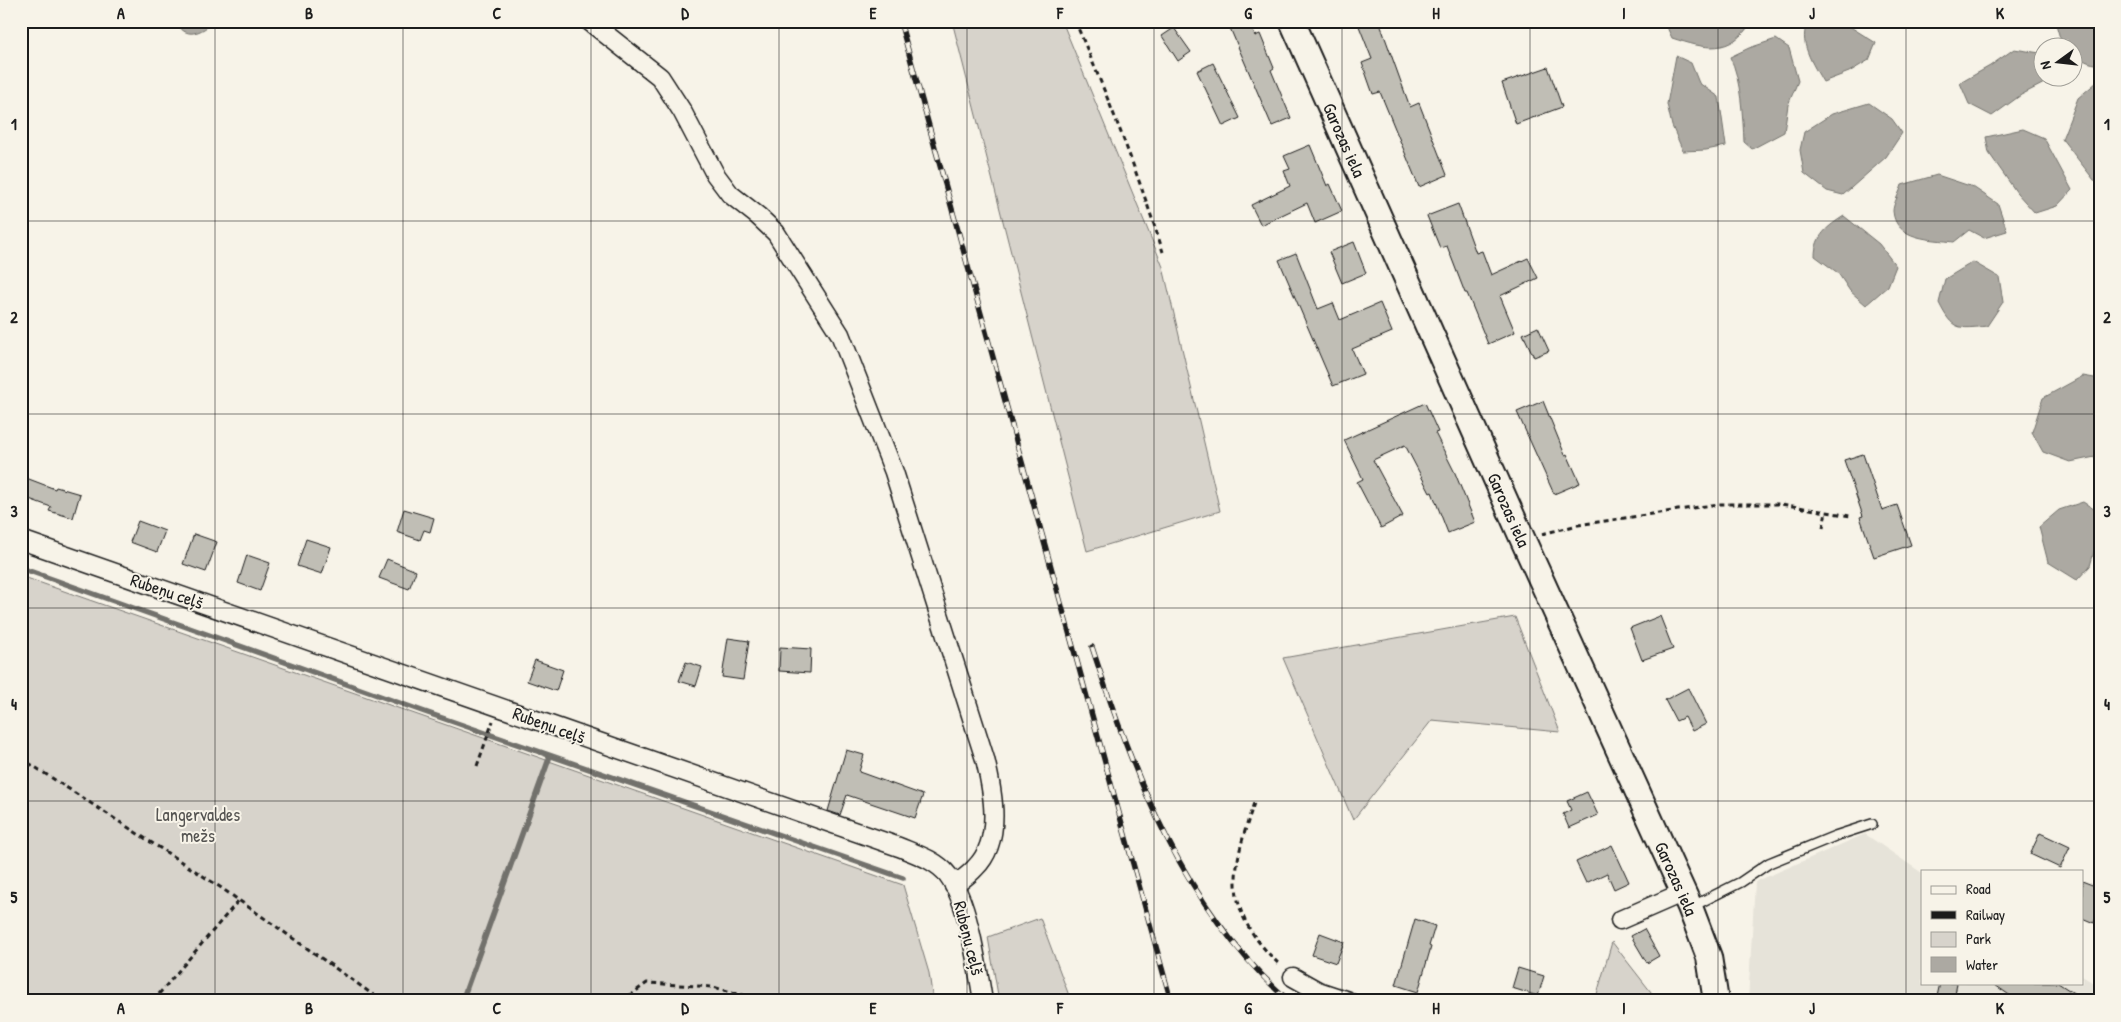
<svg xmlns="http://www.w3.org/2000/svg" width="2121" height="1022" font-family="'Patrick Hand',sans-serif">
<style>
.built{fill:#e6e3d9}
.green{fill:#d7d3cb;stroke:#7a7874}
.water{fill:#aca9a2;stroke:#72716c}
.lines{fill:none;stroke-linecap:round;stroke-linejoin:round}
.stream{stroke:#72716c;stroke-width:5.5}
.building{fill:#c0beb5;stroke:#1c1c1c}
.lane-casing{stroke:#1c1c1c;stroke-width:12}
.street-casing{stroke:#1c1c1c;stroke-width:21}
.secondary-casing{stroke:#1c1c1c;stroke-width:28}
.path{stroke:#1c1c1c;stroke-width:3;stroke-dasharray:5 4;stroke-linecap:butt}
.lane{stroke:#f7f3e8;stroke-width:9}
.street{stroke:#f7f3e8;stroke-width:18}
.secondary{stroke:#f7f3e8;stroke-width:24}
.rail-casing{stroke:#1c1c1c;stroke-width:5.5}
.rail{stroke:#f7f3e8;stroke-width:4;stroke-dasharray:11;stroke-linecap:butt}
.grid{fill:none;stroke:#1c1c1c;stroke-width:1;stroke-opacity:0.55}
.labels{text-anchor:middle;dominant-baseline:central;stroke-width:4;stroke-linejoin:round;paint-order:stroke}
.street-label{font-size:18px;fill:#1c1c1c;stroke:#f7f3e8}
.park-label{font-size:18px;fill:#545351;stroke:#f7f3e8}
.neatline{fill:none;stroke:#1c1c1c;stroke-width:2}
.grid-label{font-size:16px;text-anchor:middle;font-weight:bold;fill:#1c1c1c}
</style>
<rect width="100%" height="100%" fill="#f7f3e8"/>
<filter id="ink" filterUnits="userSpaceOnUse"><feTurbulence type="fractalNoise" baseFrequency=".02" numOctaves="2"/><feDisplacementMap in="SourceGraphic" scale="10" xChannelSelector="R" yChannelSelector="G"/><feConvolveMatrix kernelMatrix="1 2 1 2 8 2 1 2 1" color-interpolation-filters="sRGB"/></filter>
<g filter="url(#ink)">
<polygon class="built" points="1865,834 1922,873 1922,983 2082,983 2082,976 2100,987 2100,1001 1748,1001 1755,882"/>
<g class="green">
<polygon points="952,21 1062,21 1163,267 1220,511 1087,551"/>
<polygon points="21,576 903,885 929,973 933,1001 21,1001"/>
<polygon points="1515,617 1560,732 1432,720 1353,820 1283,658"/>
<polygon points="1040,918 1071,1001 999,1001 988,937"/>
<polygon points="1612,942 1658,1001 1595,1001"/>
</g>
<g class="water">
<path d="M176,21H215C201,33 185,41 176,21Z"/>
<path d="M1664,21H1752C1730,56 1706,49 1672,38Z"/>
<path d="M1809,21H1841L1876,43L1869,60L1849,72L1823,82C1814,66 1796,40 1809,21Z"/>
<path d="M2055,21H2100V64C2090,65 2080,59 2074,53V48L2069,47L2060,38Z"/>
<path d="M1776,39L1789,48L1798,81L1788,105L1784,132L1752,149L1744,142C1743,119 1741,78 1730,57L1749,48Z"/>
<polygon points="2014,49 2040,53 2043,58 2044,78 2054,78 2021,95 1992,116 1969,104 1960,83 1990,66"/>
<polygon points="1676,56 1691,63 1699,83 1719,97 1726,146 1706,150 1683,151 1672,126 1667,104"/>
<polygon points="2097,82 2100,84 2100,183 2094,180 2062,139 2078,98"/>
<polygon points="1869,103 1892,119 1902,133 1886,157 1843,195 1827,191 1804,173 1800,150 1804,132 1832,114"/>
<polygon points="2023,129 2044,138 2072,190 2057,206 2035,213 2017,193 1989,153 1986,137"/>
<path d="M1937,175L1973,187L1998,204L2007,231L1984,238L1969,230L1954,242C1933,239 1895,241 1893,211C1893,204 1900,192 1902,185Z"/>
<path d="M1844,216L1879,244L1896,266L1888,286L1866,305L1850,291L1838,273L1815,256C1815,236 1828,226 1844,216Z"/>
<path d="M1973,262L1999,277L2003,302L1987,326C1958,329 1953,331 1939,303L1945,279Z"/>
<polygon points="2083,376 2100,379 2100,467 2095,457 2070,462 2043,452 2032,432 2043,398"/>
<polygon points="2083,502 2100,513 2100,531 2090,566 2077,580 2048,562 2039,527 2059,510"/>
</g>
<g class="lines">
<g class="stream">
<polyline points="21,568 422,711 903,878"/>
<polyline points="462,1001 550,756"/>
</g>
</g>
<g class="building">
<polygon points="1227,21 1249,21 1255,36 1260,34 1274,68 1271,70 1291,118 1272,126"/>
<polygon points="1357,21 1379,21 1410,107 1419,103 1447,175 1419,187 1380,92 1373,94 1362,63 1372,59"/>
<polygon points="1174,28 1191,52 1178,61 1162,36"/>
<polygon points="1213,63 1240,118 1223,126 1197,71"/>
<polygon points="1548,67 1562,107 1516,124 1502,83"/>
<polygon points="1310,145 1327,186 1330,184 1342,211 1315,223 1307,203 1261,225 1251,205 1290,186 1284,171 1290,169 1284,156"/>
<polygon points="1458,204 1476,253 1482,251 1491,275 1528,258 1538,278 1500,296 1515,332 1488,344 1467,293 1465,293 1447,246 1440,248 1427,216"/>
<polygon points="1354,242 1366,273 1342,283 1329,252"/>
<polygon points="1296,253 1318,309 1333,303 1340,320 1380,303 1392,332 1352,349 1363,374 1333,386 1279,260"/>
<polygon points="1538,327 1549,351 1534,357 1523,334"/>
<polygon points="1543,401 1565,455 1567,454 1580,483 1554,494 1517,412"/>
<polygon points="1425,403 1438,432 1435,433 1455,473 1475,522 1448,533 1432,492 1430,493 1405,445 1373,460 1403,516 1381,528 1357,482 1363,479 1344,440"/>
<polygon points="1863,454 1882,510 1897,505 1911,545 1874,557 1860,517 1863,516 1844,460"/>
<polygon points="21,476 55,489 56,487 80,494 73,518 49,511 51,507 21,496"/>
<polygon points="404,509 434,518 430,532 424,530 420,540 397,532"/>
<polygon points="138,521 165,531 157,552 130,542"/>
<polygon points="194,534 217,542 206,572 183,564"/>
<polygon points="306,539 331,547 322,574 297,566"/>
<polygon points="247,555 270,563 260,591 238,583"/>
<polygon points="387,559 416,571 409,589 379,578"/>
<polygon points="1660,616 1673,649 1642,660 1630,628"/>
<polygon points="728,638 749,641 743,680 722,677"/>
<polygon points="780,647 811,649 810,673 779,671"/>
<polygon points="535,660 563,670 556,691 527,681"/>
<polygon points="686,662 702,667 696,686 679,681"/>
<polygon points="1688,688 1706,724 1692,731 1685,717 1676,721 1665,700"/>
<polygon points="846,750 864,755 859,772 923,795 915,818 847,795 840,815 828,811"/>
<polygon points="1587,792 1598,815 1569,828 1563,814 1571,810 1567,801"/>
<polygon points="2040,833 2070,847 2060,868 2030,854"/>
<polygon points="1612,845 1629,882 1614,889 1607,873 1586,883 1576,862"/>
<polygon points="2082,881 2100,888 2100,907 2094,923 2082,918"/>
<polygon points="1415,919 1435,926 1429,946 1431,947 1418,992 1396,985"/>
<polygon points="1644,929 1659,956 1647,963 1631,936"/>
<polygon points="1320,933 1344,942 1336,963 1312,955"/>
<polygon points="1518,968 1544,976 1538,996 1512,988"/>
<polygon points="1940,983 1957,983 1954,1001 1936,1001"/>
<polygon points="1992,983 2058,983 2086,1001 2018,1001"/>
</g>
<g class="lines">
<defs>
<polyline id="lane" points="1691,907 1741,882 1769,863 1835,836 1872,824"/>
<g id="street">
<path d="M589,21L660,77L682,111L715,174L730,194L758,216L776,233L840,334L894,472L985,759C993,792 1003,841 975,868C969,875 961,880 954,886"/>
<path d="M21,540L899,847C916,854 936,860 948,875C969,903 977,966 983,1001"/>
<polyline points="1620,920 1684,892"/>
<polyline points="1293,977 1318,991 1348,1001"/>
</g>
<g id="secondary">
<path id="s1" d="M1292,21L1523,540L1690,907L1709,957L1716,1001"/>
</g>
</defs>
<use href="#lane" class="lane-casing"/>
<use href="#street" class="street-casing"/>
<use href="#secondary" class="secondary-casing"/>
<g class="path">
<path d="M1075,21C1108,97 1138,173 1163,252"/>
<polyline points="1823,528 1826,511"/>
<polyline points="1542,534 1578,525 1719,504 1781,504 1850,516"/>
<polyline points="21,758 220,887 382,1001"/>
<polyline points="477,766 493,721"/>
<path d="M1254,803C1230,874 1222,910 1281,966"/>
<polyline points="153,1001 239,900"/>
<polyline points="622,1001 647,983 713,987 765,1001"/>
</g>
<use href="#lane" class="lane"/>
<use href="#street" class="street"/>
<use href="#secondary" class="secondary"/>
<defs>
<g id="rail">
<polyline points="900,21 1171,1001"/>
<path d="M1092,647C1134,776 1184,909 1289,1001"/>
</g>
</defs>
<use href="#rail" class="rail-casing"/>
<use href="#rail" class="rail"/>
</g>
</g>
<path class="grid" d="M215,21V1001M403,21V1001M591,21V1001M779,21V1001M967,21V1001M1154,21V1001M1342,21V1001M1530,21V1001M1718,21V1001M1906,21V1001M21,221H2100M21,414H2100M21,608H2100M21,801H2100"/>
<g class="labels">
<g class="street-label">
<text stroke="none"><textPath href="#s1" startOffset="130">Garozas iela</textPath></text>
<text stroke="none"><textPath href="#s1" startOffset="535">Garozas iela</textPath></text>
<text transform="translate(167 591) rotate(19)">Rubeņu ceļš</text>
<text transform="translate(549 725) rotate(20)">Rubeņu ceļš</text>
<text stroke="none"><textPath href="#s1" startOffset="940">Garozas iela</textPath></text>
<text transform="translate(969 938) rotate(76)">Rubeņu ceļš</text>
</g>
<g class="park-label">
<text x="198" y="814">Langervaldes<tspan x="198" dy="21">mežs</tspan></text>
</g>
</g>
<rect width="2121" height="1022" fill="none" stroke="#f7f3e8" stroke-width="55"/>
<rect x="1921" y="870" width="162" height="115" fill="#f7f3e8" stroke="#9f9d96"/>
<rect x="1931" y="886" width="25" height="8" fill="#f7f3e8" stroke="#9f9d96"/>
<text x="1966" y="894" font-size="15" fill="#1c1c1c">Road</text>
<rect x="1931" y="911" width="25" height="8" fill="#1c1c1c" stroke="#9f9d96"/>
<text x="1966" y="920" font-size="15" fill="#1c1c1c">Railway</text>
<rect x="1931" y="932" width="25" height="15" fill="#d7d3cb" stroke="#9f9d96"/>
<text x="1966" y="944" font-size="15" fill="#1c1c1c">Park</text>
<rect x="1931" y="957" width="25" height="15" fill="#aca9a2" stroke="#9f9d96"/>
<text x="1966" y="970" font-size="15" fill="#1c1c1c">Water</text>
<g transform="translate(2058 62) rotate(255)"><circle r="24" fill="#f7f3e8" stroke="#9f9d96"/>
<path d="M0-4L9 19L0 12L-9 19Z" fill="#1c1c1c"/>
<text y="-8" font-size="14" font-weight="bold" text-anchor="middle" fill="#1c1c1c">N</text>
</g>
<rect x="28" y="28" width="2066" height="966" class="neatline"/>
<g class="grid-label">
<text x="121" y="19">A</text>
<text x="309" y="19">B</text>
<text x="497" y="19">C</text>
<text x="685" y="19">D</text>
<text x="873" y="19">E</text>
<text x="1060" y="19">F</text>
<text x="1248" y="19">G</text>
<text x="1436" y="19">H</text>
<text x="1624" y="19">I</text>
<text x="1812" y="19">J</text>
<text x="2000" y="19">K</text>
<text x="14" y="130">1</text>
<text x="2107" y="130">1</text>
<text x="14" y="323">2</text>
<text x="2107" y="323">2</text>
<text x="14" y="517">3</text>
<text x="2107" y="517">3</text>
<text x="14" y="710">4</text>
<text x="2107" y="710">4</text>
<text x="14" y="903">5</text>
<text x="2107" y="903">5</text>
<text x="121" y="1014">A</text>
<text x="309" y="1014">B</text>
<text x="497" y="1014">C</text>
<text x="685" y="1014">D</text>
<text x="873" y="1014">E</text>
<text x="1060" y="1014">F</text>
<text x="1248" y="1014">G</text>
<text x="1436" y="1014">H</text>
<text x="1624" y="1014">I</text>
<text x="1812" y="1014">J</text>
<text x="2000" y="1014">K</text>
</g>
</svg>
